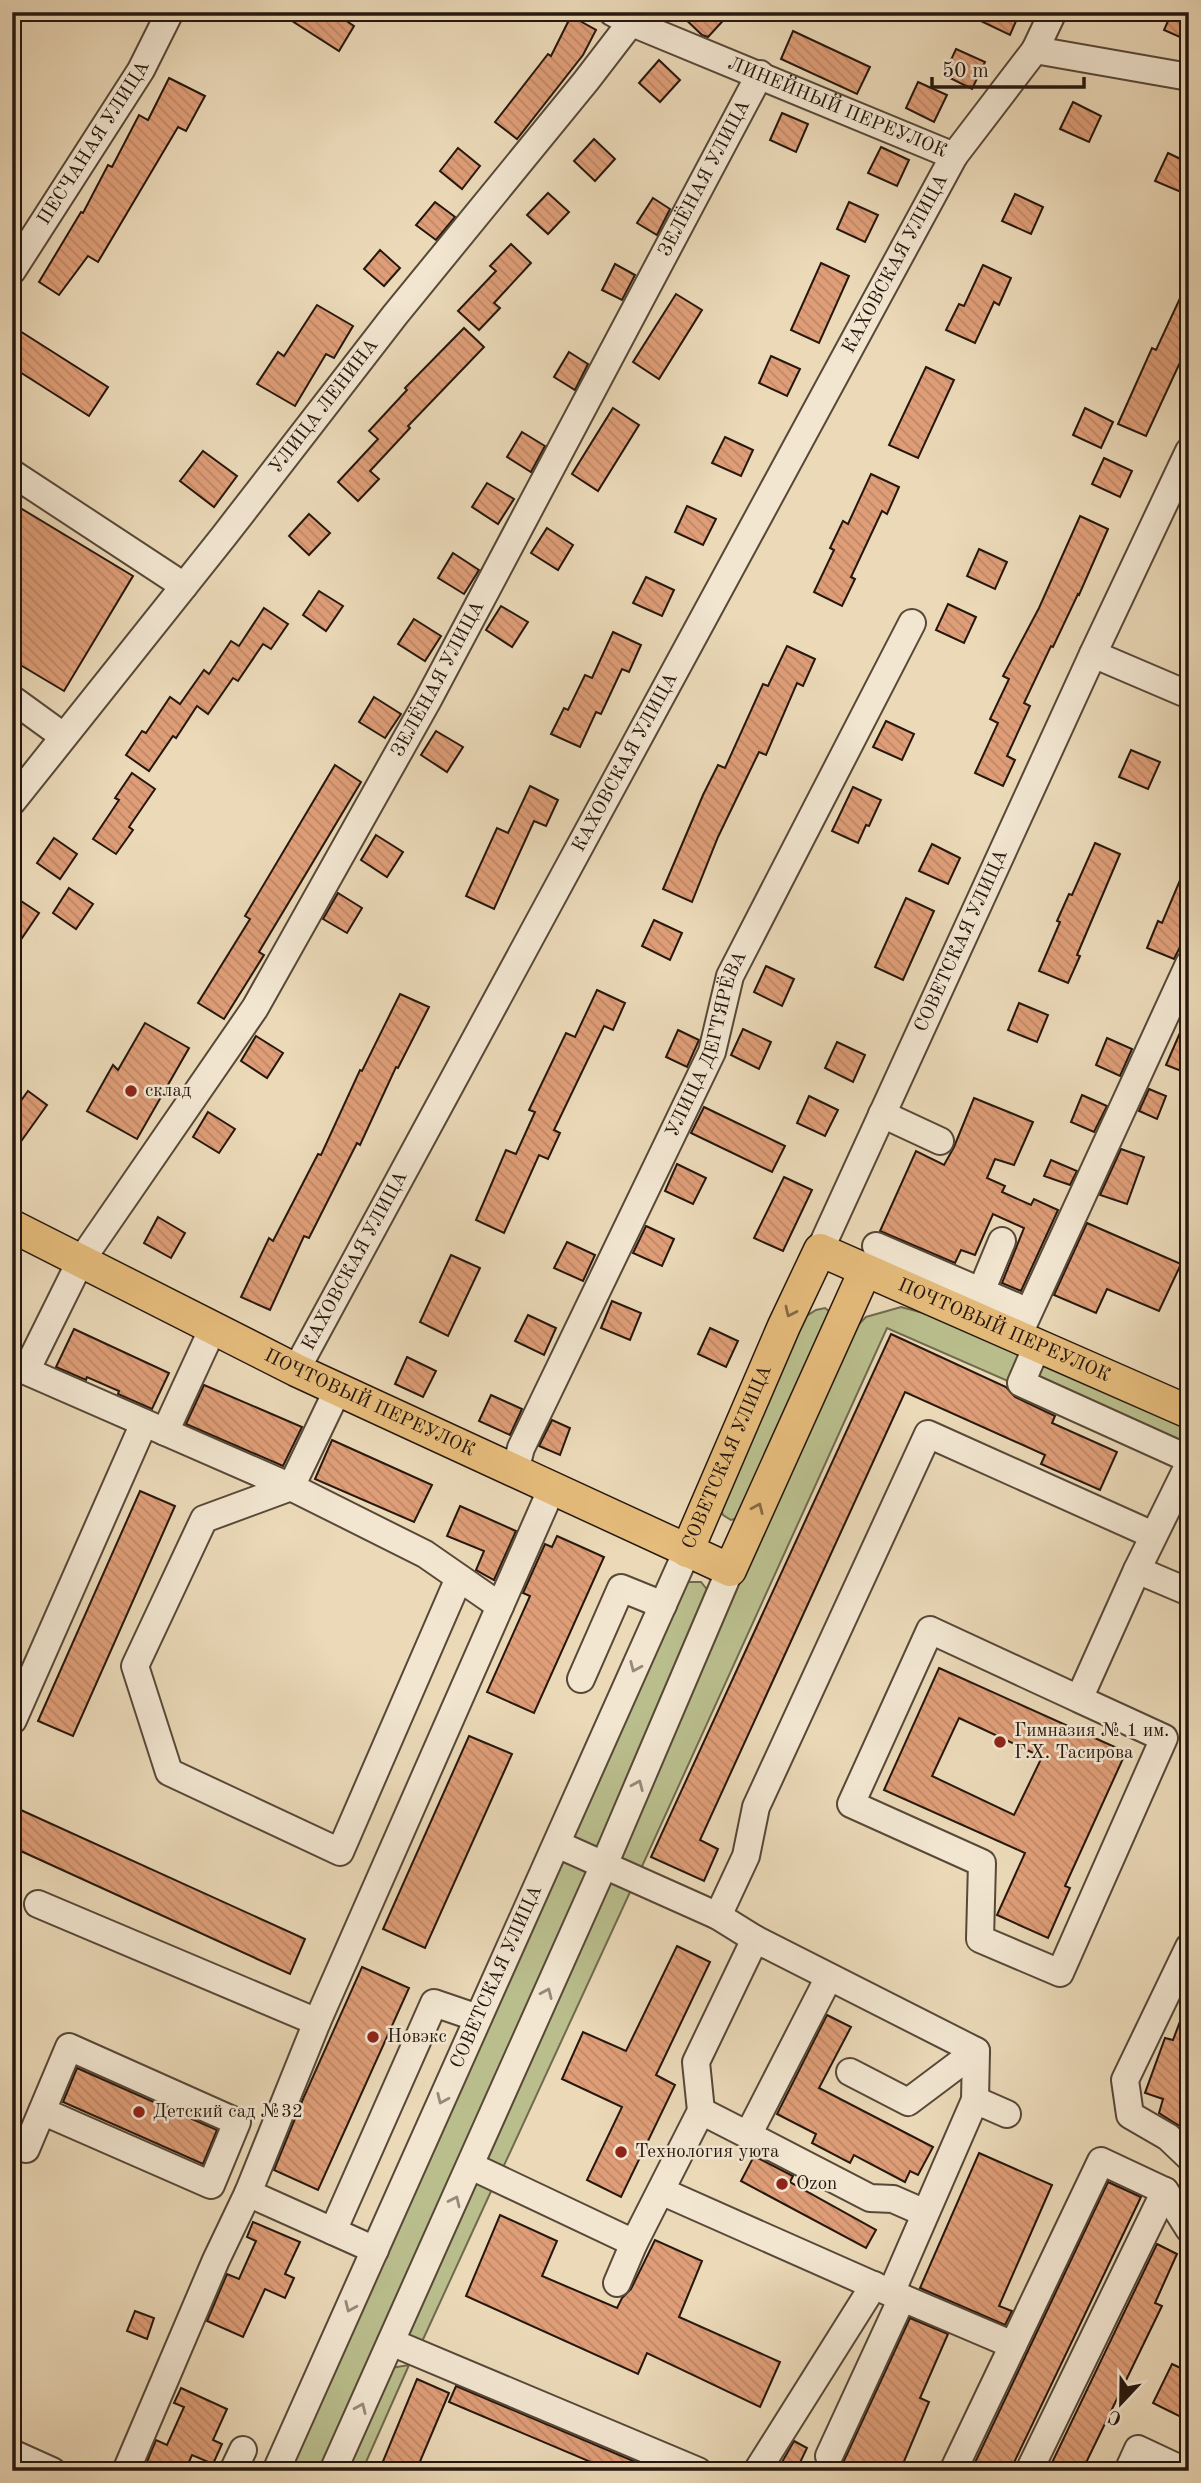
<svg xmlns="http://www.w3.org/2000/svg" width="1201" height="2483" font-family="'Old Standard TT',serif">
<style>
.grass{fill:#babe8d;stroke:#706a4e;stroke-width:2}
.building{fill:url(#building-back-hatch);stroke:#26170e;stroke-width:2;fill-rule:evenodd}
.lines{fill:none;stroke-linecap:round;stroke-linejoin:round}
.minor-casing{stroke:#574838;stroke-width:30}
.major-casing{stroke:#26170e;stroke-width:35}
.minor{stroke:#f2e6d1;stroke-width:26}
.major{stroke:#e6bc7c;stroke-width:32}
.oneway{stroke:#866a45}
.oneway2{stroke:#968979}
.poi-dot{fill:#8f2418;stroke:#f2e6d1;stroke-width:2.5}
.labels{text-anchor:middle;dominant-baseline:central;stroke-width:5;stroke-linejoin:round;paint-order:stroke}
.street-label{font-size:19px;fill:#26170e;stroke:#f2e6d1}
.poi-label{font-size:19px;fill:#26170e;stroke:#f2e6d1;text-anchor:start}
</style>
<defs>
<pattern id="building-back-hatch" width="6" height="6" patternUnits="userSpaceOnUse" patternTransform="scale(1.75)"><rect width="6" height="6" fill="#df9e78"/><path d="M-1 5l2 2M0 0l6 6M5-1l2 2" fill="none" stroke="#bf8767"/></pattern>
</defs>
<rect width="100%" height="100%" fill="#ebd9b8"/>
<filter id="stains"><feTurbulence type="fractalNoise" baseFrequency=".00286" numOctaves="4"/><feColorMatrix values="0 0 0 0 .2 0 0 0 0 .09 0 0 0 0 .02 0 0 0 .5 -.17"/></filter>
<radialGradient id="worn" r=".72"><stop offset=".6" stop-color="#630" stop-opacity="0"/><stop offset="1" stop-color="#630" stop-opacity=".3"/></radialGradient>
<g class="grass">
<polygon points="901,1307 927,1314 1018,1354 1020,1361 1010,1382 887,1328 639,1873 613,1861 849,1334 866,1317"/>
<polygon points="825,1308 830,1312 741,1517 731,1520 723,1515 720,1508 784,1347 805,1317 816,1310"/>
<polygon points="1040,1362 1183,1425 1187,1431 1184,1438 1173,1442 1039,1382 1035,1369"/>
<polygon points="687,1582 701,1582 709,1592 708,1605 321,2471 289,2471"/>
<polygon points="605,1879 631,1890 501,2172 487,2160 484,2149"/>
<polygon points="471,2179 493,2187 420,2346 403,2330"/>
<polygon points="409,2365 362,2471 340,2471 385,2369"/>
</g>
<g class="building">
<polygon points="278,12 333,12 354,26 339,51"/>
<polygon points="678,12 731,12 708,37 702,35"/>
<polygon points="962,12 1020,12 1010,35"/>
<polygon points="1172,12 1189,12 1189,41 1164,30"/>
<polygon points="571,16 596,30 583,55 517,139 495,122 548,54 551,56"/>
<polygon points="793,31 870,67 857,94 781,59"/>
<polygon points="956,49 985,62 972,89 944,75"/>
<polygon points="659,60 680,80 660,102 639,83"/>
<polygon points="169,78 205,96 186,131 178,127 98,262 88,256 59,295 39,282 81,212 83,213 108,165 112,167 139,115 148,120"/>
<polygon points="918,82 947,95 934,122 906,108"/>
<polygon points="1073,102 1101,116 1089,142 1060,129"/>
<polygon points="782,113 808,124 796,152 770,140"/>
<polygon points="594,139 615,159 595,181 574,161"/>
<polygon points="881,147 909,160 897,186 868,173"/>
<polygon points="458,148 480,166 462,189 440,171"/>
<polygon points="1168,153 1189,163 1189,175 1181,192 1155,181"/>
<polygon points="548,193 569,212 548,234 527,215"/>
<polygon points="1015,194 1043,207 1031,234 1002,221"/>
<polygon points="653,198 670,209 657,235 637,223"/>
<polygon points="435,202 455,217 436,240 416,225"/>
<polygon points="849,202 878,215 865,242 837,229"/>
<polygon points="511,244 531,263 494,303 500,308 479,330 458,311 496,271 490,266"/>
<polygon points="380,250 400,268 384,286 364,269"/>
<polygon points="821,263 849,276 819,343 791,330"/>
<polygon points="615,264 635,275 622,300 602,290"/>
<polygon points="983,265 1011,278 999,305 994,302 975,343 946,330 959,304 964,306"/>
<polygon points="1189,279 1189,343 1146,436 1118,424 1152,348 1156,350"/>
<polygon points="676,294 702,310 659,379 633,362"/>
<polygon points="317,305 353,326 334,358 326,354 295,406 257,384 278,352 284,356"/>
<polygon points="12,326 108,387 89,416 12,367"/>
<polygon points="464,328 484,347 408,426 410,428 370,471 379,479 358,501 338,482 378,439 369,431 407,390 405,388"/>
<polygon points="569,352 588,364 575,390 554,377"/>
<polygon points="771,356 800,369 787,396 759,383"/>
<polygon points="926,367 954,380 918,458 889,445"/>
<polygon points="613,408 639,425 598,491 572,474"/>
<polygon points="1085,408 1113,422 1101,448 1073,435"/>
<polygon points="522,432 545,446 531,472 507,457"/>
<polygon points="725,437 753,450 741,476 712,463"/>
<polygon points="203,451 237,476 214,507 180,481"/>
<polygon points="1104,458 1132,471 1120,497 1092,484"/>
<polygon points="871,474 899,487 887,514 882,511 851,577 855,579 842,606 814,592 834,550 830,548 843,521 848,524"/>
<polygon points="487,483 514,499 498,524 472,507"/>
<polygon points="12,503 133,576 64,691 12,660"/>
<polygon points="687,506 716,519 703,545 675,532"/>
<polygon points="309,514 330,533 309,555 289,536"/>
<polygon points="1080,516 1108,529 1079,595 1078,594 1053,647 1051,646 1024,703 1030,706 1007,756 1015,760 1003,786 975,773 998,723 990,719 1009,679 1003,676 1039,608"/>
<polygon points="547,528 573,545 558,570 531,553"/>
<polygon points="979,549 1007,562 995,589 967,576"/>
<polygon points="453,553 479,570 464,594 438,578"/>
<polygon points="646,577 674,590 662,616 633,603"/>
<polygon points="319,591 343,606 326,631 303,615"/>
<polygon points="948,604 976,617 964,643 936,630"/>
<polygon points="501,606 528,622 512,647 486,630"/>
<polygon points="264,608 288,624 271,649 263,644 238,681 233,678 208,714 197,706 176,738 173,736 149,771 126,755 142,731 146,733 170,697 180,704 204,670 209,674 231,641 239,646"/>
<polygon points="414,619 441,636 425,661 398,644"/>
<polygon points="613,632 641,645 629,672 622,669 601,714 596,712 580,747 551,734 564,708 568,710 585,675 592,678"/>
<polygon points="787,646 815,659 803,686 797,683 766,755 759,752 718,837 692,902 663,889 703,795 718,765 725,768 763,684 768,686"/>
<polygon points="374,697 401,714 385,738 359,722"/>
<polygon points="886,721 914,734 902,760 873,747"/>
<polygon points="436,731 463,747 447,772 421,755"/>
<polygon points="1131,750 1160,762 1148,789 1119,777"/>
<polygon points="335,765 361,782 259,952 264,955 224,1019 198,1003 250,919 245,916"/>
<polygon points="132,773 155,789 129,827 133,830 116,854 93,839 119,800 115,798"/>
<polygon points="530,786 558,800 546,826 534,821 494,909 466,896 497,828 508,833"/>
<polygon points="853,787 881,800 869,826 866,825 858,843 832,831"/>
<polygon points="376,835 403,852 387,877 361,860"/>
<polygon points="54,838 77,854 60,879 37,863"/>
<polygon points="1095,843 1120,854 1077,955 1080,956 1068,983 1039,971 1060,922 1057,921 1069,894 1072,895"/>
<polygon points="932,844 960,858 948,884 919,871"/>
<polygon points="1189,859 1189,929 1174,959 1147,948 1158,921 1162,923"/>
<polygon points="69,888 93,904 76,929 53,913"/>
<polygon points="338,893 362,908 347,933 323,919"/>
<polygon points="12,895 39,913 22,938 12,931"/>
<polygon points="906,898 934,911 903,980 875,967"/>
<polygon points="654,920 682,933 670,960 642,946"/>
<polygon points="766,966 794,979 782,1006 754,992"/>
<polygon points="597,990 625,1003 613,1030 604,1026 554,1130 560,1133 548,1159 539,1155 504,1233 476,1220 506,1150 516,1154 535,1112 529,1110 566,1033 575,1037"/>
<polygon points="400,994 429,1007 398,1068 396,1067 360,1145 357,1143 309,1238 304,1236 270,1310 241,1297 269,1238 273,1241 318,1154 321,1155 360,1070 362,1071"/>
<polygon points="1019,1003 1048,1015 1037,1042 1008,1030"/>
<polygon points="1189,1012 1189,1074 1166,1065"/>
<polygon points="145,1023 189,1048 137,1139 87,1111 113,1065 118,1070"/>
<polygon points="743,1029 771,1042 759,1069 731,1055"/>
<polygon points="678,1030 699,1040 687,1067 666,1057"/>
<polygon points="256,1036 283,1053 267,1078 241,1061"/>
<polygon points="1107,1038 1132,1049 1120,1076 1096,1065"/>
<polygon points="837,1042 865,1055 853,1082 825,1068"/>
<polygon points="1149,1089 1166,1096 1157,1119 1139,1111"/>
<polygon points="28,1091 47,1105 12,1154 12,1113"/>
<polygon points="1082,1095 1107,1106 1094,1132 1071,1122"/>
<polygon points="809,1096 838,1110 825,1136 797,1123"/>
<polygon points="974,1098 1033,1122 1014,1165 995,1159 987,1178 1005,1186 1002,1192 1031,1205 1034,1199 1058,1210 1021,1291 1002,1283 1024,1228 993,1214 975,1255 961,1250 955,1263 880,1231 916,1151 944,1165 954,1147"/>
<polygon points="704,1107 785,1146 772,1172 691,1133"/>
<polygon points="208,1112 235,1129 219,1153 193,1137"/>
<polygon points="1121,1149 1144,1157 1127,1204 1100,1195"/>
<polygon points="1051,1160 1077,1171 1070,1185 1044,1176"/>
<polygon points="677,1164 706,1178 693,1204 665,1191"/>
<polygon points="784,1177 812,1190 783,1251 754,1238"/>
<polygon points="158,1217 185,1233 171,1258 144,1243"/>
<polygon points="1087,1223 1181,1264 1159,1311 1107,1289 1096,1313 1054,1295"/>
<polygon points="646,1226 674,1239 662,1266 633,1253"/>
<polygon points="567,1242 595,1255 583,1281 554,1268"/>
<polygon points="451,1255 480,1268 448,1336 420,1322"/>
<polygon points="612,1301 641,1313 630,1340 601,1328"/>
<polygon points="528,1315 556,1328 544,1355 515,1341"/>
<polygon points="710,1328 738,1341 726,1367 698,1354"/>
<polygon points="74,1329 169,1373 152,1409 118,1394 119,1391 87,1377 86,1380 56,1367"/>
<polygon points="891,1334 1006,1387 1015,1397 1055,1416 1052,1423 1117,1452 1100,1490 1041,1464 1045,1455 905,1392 700,1840 718,1849 704,1881 651,1857"/>
<polygon points="407,1357 436,1371 423,1397 395,1384"/>
<polygon points="204,1385 302,1427 283,1466 186,1424"/>
<polygon points="491,1395 522,1409 510,1435 479,1421"/>
<polygon points="552,1420 570,1428 560,1455 539,1446"/>
<polygon points="332,1440 432,1485 414,1522 315,1479"/>
<polygon points="140,1491 175,1506 73,1736 38,1721"/>
<polygon points="460,1506 516,1531 494,1580 476,1570 484,1551 447,1536"/>
<polygon points="557,1536 604,1557 534,1713 487,1692 530,1596 523,1593 545,1544 552,1547"/>
<path d="M939,1668L1126,1752L1065,1886L1070,1888L1048,1938L997,1915L1025,1853L884,1790ZM959,1718L1042,1757L1014,1815L932,1776Z"/>
<polygon points="469,1736 512,1754 425,1948 383,1929"/>
<polygon points="12,1806 305,1939 290,1974 12,1847"/>
<polygon points="677,1946 710,1962 656,2075 675,2085 621,2197 587,2180 622,2107 562,2079 583,2032 626,2051"/>
<polygon points="362,1967 409,1988 318,2190 274,2170 303,2099"/>
<polygon points="1187,2003 1189,2003 1189,2132 1159,2113 1163,2099 1145,2093 1165,2038 1173,2040"/>
<polygon points="827,2015 851,2027 819,2088 933,2147 918,2175 910,2171 905,2182 854,2155 850,2163 812,2143 816,2134 777,2114"/>
<polygon points="77,2068 217,2130 203,2164 63,2102"/>
<polygon points="979,2153 1052,2185 999,2306 1012,2311 1005,2325 920,2288"/>
<polygon points="754,2156 793,2176 790,2182 876,2230 866,2248 741,2181"/>
<polygon points="1108,2182 1141,2197 1010,2471 971,2471"/>
<polygon points="500,2215 557,2241 542,2276 617,2308 622,2298 631,2289 655,2240 702,2261 679,2317 780,2362 760,2407 647,2353 638,2374 466,2296"/>
<polygon points="253,2222 300,2242 285,2274 294,2278 285,2298 265,2289 243,2337 207,2321 227,2274 239,2279 256,2241 247,2237"/>
<polygon points="1157,2244 1177,2254 1155,2303 1162,2306 1082,2471 1048,2471"/>
<polygon points="135,2311 154,2318 147,2339 127,2331"/>
<polygon points="910,2318 948,2334 920,2398 929,2402 900,2471 834,2471 843,2463"/>
<polygon points="1172,2364 1189,2372 1189,2421 1153,2403"/>
<polygon points="417,2379 449,2393 416,2471 379,2471"/>
<polygon points="456,2386 657,2471 612,2471 449,2402"/>
<polygon points="181,2388 227,2409 213,2440 222,2444 213,2464 192,2455 185,2471 143,2471 156,2440 167,2445 184,2407 174,2403"/>
<polygon points="794,2441 807,2448 796,2471 777,2471"/>
</g>
<g class="lines">
<defs>
<g id="minor">
<path id="s1" d="M612,12L632,23L954,156L1035,50L1189,77"/>
<polyline points="1035,50 1053,12"/>
<path id="s2" d="M12,271L141,70L170,12"/>
<polyline points="12,473 184,586"/>
<polyline points="1093,654 1189,695"/>
<polyline points="12,699 63,736"/>
<path id="s3" d="M12,802L224,536L395,315L586,81L639,12"/>
<polyline points="882,1114 940,1141"/>
<polyline points="876,1246 1015,1306"/>
<path id="s4" d="M820,1250L1093,654L1189,451"/>
<polyline points="975,1306 1002,1241"/>
<polyline points="1017,1338 1189,964"/>
<polyline points="1037,1346 1021,1383 1189,1459"/>
<path id="s5" d="M296,1370L954,156"/>
<polyline points="338,1389 291,1487 204,1519 135,1666 169,1772 340,1852 459,1578"/>
<polyline points="165,1432 213,1328"/>
<polyline points="1189,1464 1137,1570 1189,1592"/>
<path id="s6" d="M515,1471L521,1448L712,1052L730,976L912,623"/>
<path id="s7" d="M500,1606L425,1554L291,1487L26,1371L80,1262L255,1008L428,700L760,74"/>
<polyline points="581,1679 621,1588 663,1605"/>
<polyline points="1079,1699 1164,1738 1060,1973 980,1939 982,1863 851,1804 930,1630 1079,1699 1137,1570"/>
<polyline points="13,1720 144,1423"/>
<polyline points="557,1844 718,1916 755,1939 976,2051 975,2100 891,2293 1013,2345"/>
<polyline points="38,1904 317,2022 552,1488"/>
<polyline points="718,1916 746,1856 756,1807 928,1434 1153,1535"/>
<polyline points="1189,1947 1125,2080 1130,2115 1168,2137 1189,2157"/>
<polyline points="317,2022 248,2193 375,2250"/>
<polyline points="850,2072 908,2102 976,2051"/>
<polyline points="975,2100 1007,2114"/>
<polyline points="701,2111 748,2135 829,1977"/>
<polyline points="748,2135 870,2198 893,2199 925,2213"/>
<polyline points="12,2143 26,2149 69,2047 237,2122 211,2185 42,2111"/>
<polyline points="471,2166 634,2243 701,2111 696,2062 755,1939"/>
<polyline points="661,2191 891,2293"/>
<polyline points="1165,2191 1189,2229"/>
<polyline points="333,2231 434,2003 478,2018"/>
<polyline points="617,2283 634,2243"/>
<polyline points="391,2342 698,2471"/>
<polyline points="12,2453 52,2471"/>
<polyline points="829,2456 902,2298"/>
<polyline points="126,2471 216,2260 248,2193"/>
<polyline points="233,2471 243,2450"/>
<path id="s8" d="M276,2471L687,1551"/>
<polyline points="333,2471 604,1865 730,1570"/>
<polyline points="757,2471 874,2285"/>
<polyline points="953,2471 1101,2161 1165,2191 1029,2471"/>
<polyline points="1128,2471 1138,2449 1185,2471"/>
</g>
<g id="major">
<path id="s9" d="M12,1226L296,1370L730,1570L865,1271"/>
<path id="s10" d="M687,1551L784,1326L820,1250L1189,1412"/>
</g>
</defs>
<use href="#minor" class="minor-casing"/>
<use href="#major" class="major-casing"/>
<use href="#minor" class="minor"/>
<use href="#major" class="major"/>
</g>
<defs><path id="oneway-chevron" d="M-2-3.5L2.5 0L-2 3.5" fill="none" stroke-width="1.6" stroke-linecap="round" stroke-linejoin="round" transform="scale(1.75)"/></defs>
<g class="oneway">
<use href="#oneway-chevron" transform="translate(790 1312) rotate(115)"/>
<use href="#oneway-chevron" transform="translate(758 1508) rotate(-66)"/>
</g>
<g class="oneway2">
<use href="#oneway-chevron" transform="translate(635 1667) rotate(114)"/>
<use href="#oneway-chevron" transform="translate(638 1785) rotate(-67)"/>
<use href="#oneway-chevron" transform="translate(547 1993) rotate(-66)"/>
<use href="#oneway-chevron" transform="translate(442 2099) rotate(114)"/>
<use href="#oneway-chevron" transform="translate(455 2201) rotate(-65)"/>
<use href="#oneway-chevron" transform="translate(350 2307) rotate(114)"/>
<use href="#oneway-chevron" transform="translate(361 2408) rotate(-66)"/>
</g>
<g class="poi-dot">
<circle cx="131" cy="1091" r="7"/>
<circle cx="1000" cy="1742" r="7"/>
<circle cx="373" cy="2037" r="7"/>
<circle cx="139" cy="2112" r="7"/>
<circle cx="621" cy="2152" r="7"/>
<circle cx="782" cy="2184" r="7"/>
</g>
<g class="labels">
<g class="street-label">
<text stroke="none"><textPath href="#s1" startOffset="245">ЛИНЕЙНЫЙ ПЕРЕУЛОК</textPath></text>
<text stroke="none"><textPath href="#s2" startOffset="152">ПЕСЧАНАЯ УЛИЦА</textPath></text>
<text stroke="none"><textPath href="#s7" startOffset="1904">ЗЕЛЁНАЯ УЛИЦА</textPath></text>
<text stroke="none"><textPath href="#s5" startOffset="1258">КАХОВСКАЯ УЛИЦА</textPath></text>
<text stroke="none"><textPath href="#s3" startOffset="504">УЛИЦА ЛЕНИНА</textPath></text>
<text stroke="none"><textPath href="#s7" startOffset="1337">ЗЕЛЁНАЯ УЛИЦА</textPath></text>
<text stroke="none"><textPath href="#s5" startOffset="691">КАХОВСКАЯ УЛИЦА</textPath></text>
<text stroke="none"><textPath href="#s4" startOffset="340">СОВЕТСКАЯ УЛИЦА</textPath></text>
<text stroke="none"><textPath href="#s6" startOffset="469">УЛИЦА ДЕГТЯРЁВА</textPath></text>
<text stroke="none"><textPath href="#s5" startOffset="124">КАХОВСКАЯ УЛИЦА</textPath></text>
<text stroke="none"><textPath href="#s10" startOffset="530">ПОЧТОВЫЙ ПЕРЕУЛОК</textPath></text>
<text stroke="none"><textPath href="#s9" startOffset="399">ПОЧТОВЫЙ ПЕРЕУЛОК</textPath></text>
<text stroke="none"><textPath href="#s10" startOffset="102">СОВЕТСКАЯ УЛИЦА</textPath></text>
<text stroke="none"><textPath href="#s8" startOffset="541">СОВЕТСКАЯ УЛИЦА</textPath></text>
</g>
<g class="poi-label">
<text x="145" y="1091">склад</text>
<text x="1014" y="1731">Гимназия № 1 им.<tspan x="1014" dy="22">Г.Х. Тасирова</tspan></text>
<text x="387" y="2037">Новэкс</text>
<text x="153" y="2112">Детский сад №32</text>
<text x="635" y="2152">Технология уюта</text>
<text x="796" y="2184">Ozon</text>
</g>
</g>
<rect width="1201" height="2483" fill="none" stroke="#ebd9b8" stroke-width="42"/>
<rect x="14" y="14" width="1173" height="2455" fill="none" stroke="#26170e" stroke-width="3.5"/>
<rect x="21" y="21" width="1159" height="2441" fill="none" stroke="#26170e" stroke-width="2"/>
<g transform="translate(1121 2403) rotate(202)" stroke="#f2e6d1" stroke-width="5" paint-order="stroke">
<path d="M0-5L12 26L0 18L-12 26Z" fill="#26170e"/>
<text y="-10" font-size="19" font-weight="bold" text-anchor="middle" fill="#26170e">С</text>
</g>
<path d="M932 77v10h152v-10" fill="none" stroke="#26170e" stroke-width="3.5"/>
<text x="942" y="77" font-size="21" fill="#26170e" stroke="#f2e6d1" stroke-width="5" paint-order="stroke">50 m</text>
<rect width="100%" height="100%" filter="url(#stains)"/>
<rect width="100%" height="100%" fill="url(#worn)"/>
</svg>
